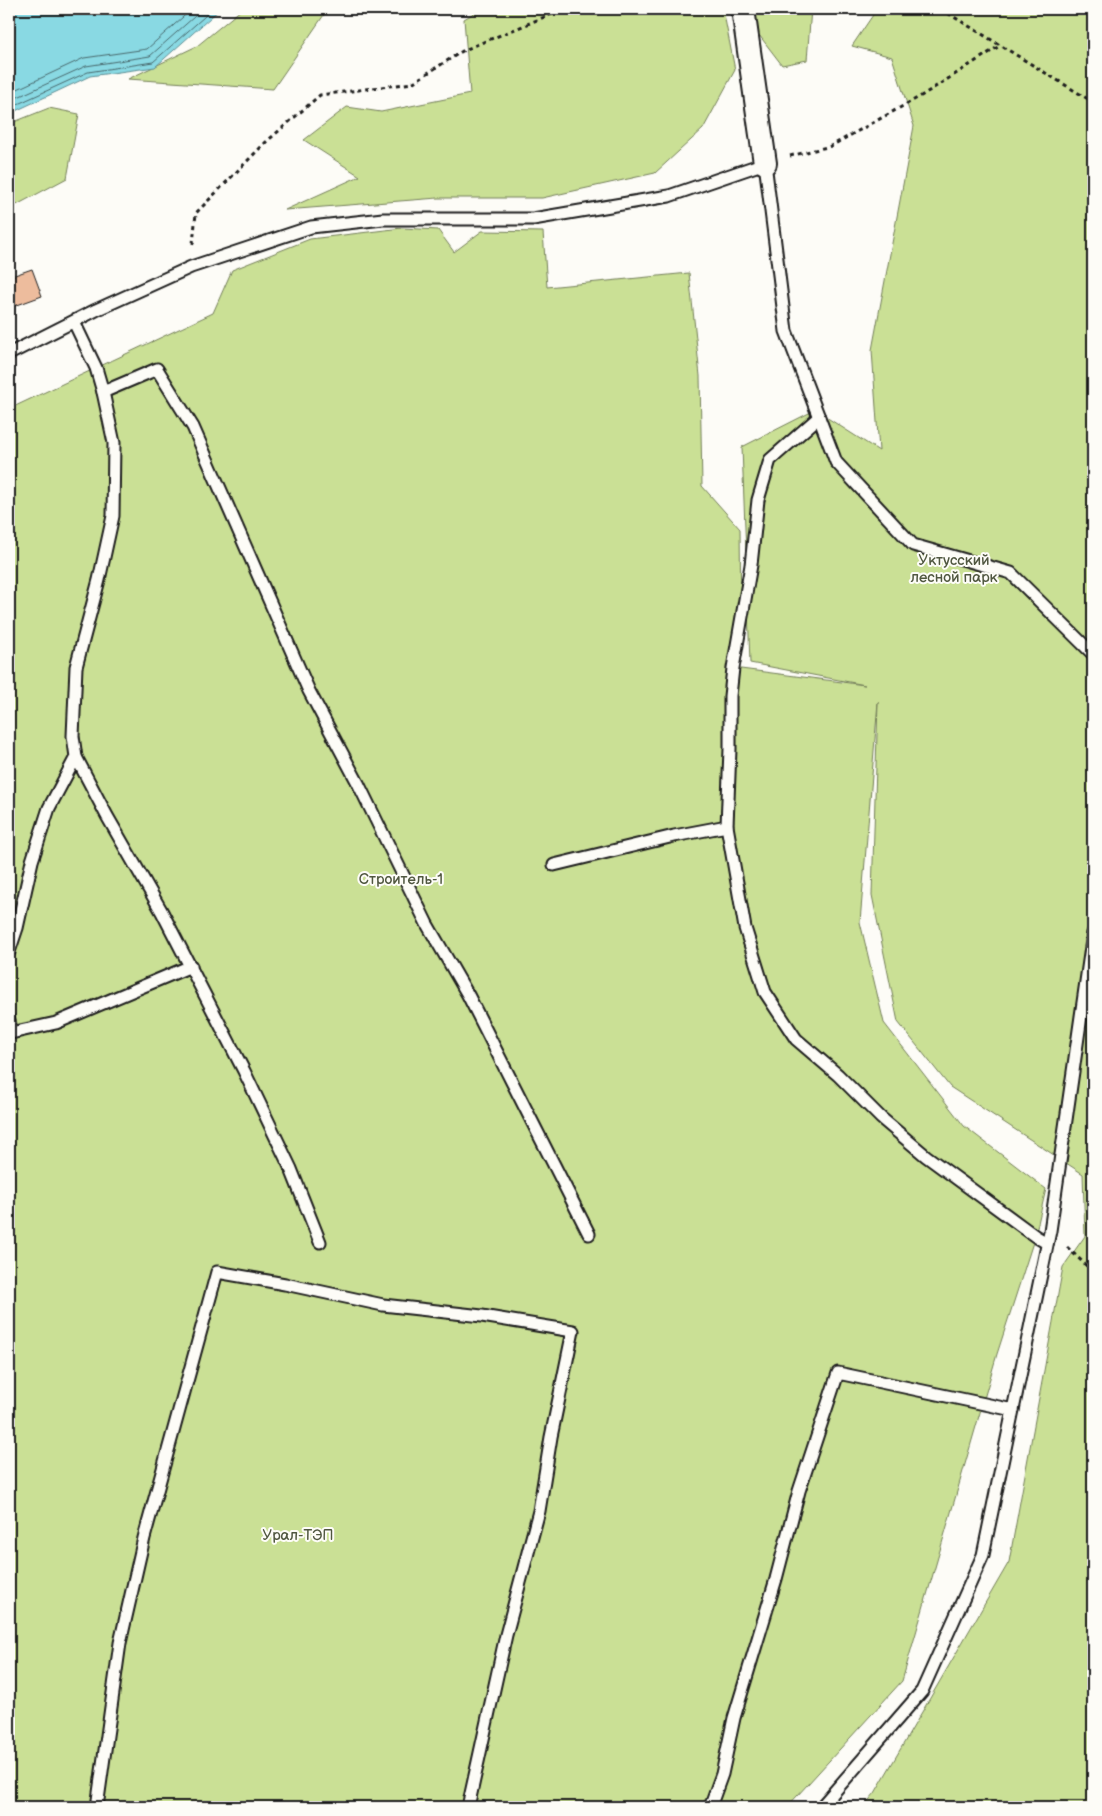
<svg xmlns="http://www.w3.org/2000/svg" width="1102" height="1816" font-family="'Balsamiq Sans',sans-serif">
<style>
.green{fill:#cae095;stroke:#737e58}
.water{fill:#89d9e3;stroke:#5d8d93}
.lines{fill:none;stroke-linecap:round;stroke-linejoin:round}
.shore{stroke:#48686c;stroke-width:1}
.building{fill:#edbc9d;stroke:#1c1c1c}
.lane-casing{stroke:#1c1c1c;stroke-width:15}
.street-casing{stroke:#1c1c1c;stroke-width:26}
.path{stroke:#1c1c1c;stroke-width:3;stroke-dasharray:4 4;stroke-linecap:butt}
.lane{stroke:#fdfcf7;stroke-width:11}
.street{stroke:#fdfcf7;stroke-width:22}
.labels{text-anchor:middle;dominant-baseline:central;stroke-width:4;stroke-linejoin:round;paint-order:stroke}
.park-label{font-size:15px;fill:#505740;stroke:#fdfcf7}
</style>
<rect width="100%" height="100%" fill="#fdfcf7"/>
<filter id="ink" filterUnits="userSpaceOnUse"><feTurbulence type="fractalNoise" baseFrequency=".02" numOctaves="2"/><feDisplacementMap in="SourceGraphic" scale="10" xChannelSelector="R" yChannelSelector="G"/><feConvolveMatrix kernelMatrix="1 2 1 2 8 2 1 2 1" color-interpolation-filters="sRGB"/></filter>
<g filter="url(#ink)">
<g class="green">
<polygon points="242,9 328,9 273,89 128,79 197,46"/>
<polygon points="481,9 723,9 735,70 703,129 655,173 542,198 438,198 285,210 360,176 304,140 347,107 381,112 470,94 464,19"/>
<polygon points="753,9 811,9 807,60 782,65 756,31"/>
<polygon points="877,9 1093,9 1093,1807 863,1807 875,1793 1009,1562 1063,1267 1085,1236 1083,1174 950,1087 898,1022 872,895 878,702 860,922 884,1023 964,1126 1046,1189 1035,1236 997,1354 902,1681 787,1807 9,1807 9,409 213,313 232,270 310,239 402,228 438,230 454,252 482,231 543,232 547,287 689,273 700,376 702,486 740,529 741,618 733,668 865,685 750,663 742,447 815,410 879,451 872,350 914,126 892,57 852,46"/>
<polygon points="49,108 79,114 67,178 9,209 9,124"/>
</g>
<polygon class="water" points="9,9 220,9 155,67 90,76 9,114"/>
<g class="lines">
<g class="shore">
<polyline points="9,93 84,58 147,49 192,9"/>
<polyline points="9,101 86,66 150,56 203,9"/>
<polyline points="9,108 88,72 153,62 213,9"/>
</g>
</g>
<polygon class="building" points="32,269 42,296 9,308 9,277"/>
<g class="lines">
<defs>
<g id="lane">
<polyline points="74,322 96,368 103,392 114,443 113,516 99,580 76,667 73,736 76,757 107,816 162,912 244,1071 291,1169 320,1242"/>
<polyline points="9,354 96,310 191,267 311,227 383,219 533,219 669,196 765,163 786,331 836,462 913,545 1011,573 1093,654"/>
<polyline points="103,392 157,369 193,427 309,691 358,783 427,924 468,995 589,1234"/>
<polyline points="819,417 770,460 758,500 751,565 733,668 730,696 730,749 727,826 745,928 765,992 796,1039 838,1075 881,1118 926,1156 1035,1236 1047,1243"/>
<polyline points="554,865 674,836 727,826"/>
<polyline points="9,952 17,928 32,861 49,808 76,757"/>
<polyline points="9,1020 11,1033 56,1023 191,966"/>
<polyline points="97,1807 120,1643 144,1538 217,1272 285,1284 383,1305 482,1316 573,1331 551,1437 539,1511 506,1635 468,1807"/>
<polyline points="710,1807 722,1774 734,1718 776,1579 799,1491 838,1373 1013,1410"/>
<polyline points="821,1807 922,1691 983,1555 1050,1231 1093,933"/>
</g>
<polyline id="street" points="743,9 765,163"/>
</defs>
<use href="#lane" class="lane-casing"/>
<use href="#street" class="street-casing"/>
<g class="path">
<polyline points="941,9 1093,102"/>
<polyline points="790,156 831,146 921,96 1001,45"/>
<polyline points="193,244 196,213 265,143 320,95 412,83 464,50 564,9"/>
<polyline points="1067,1247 1093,1272"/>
</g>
<use href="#lane" class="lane"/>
<use href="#street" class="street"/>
</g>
</g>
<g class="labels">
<g class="park-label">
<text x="954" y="560">Уктусский<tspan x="954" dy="17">лесной парк</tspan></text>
<text x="401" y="879">Строитель-1</text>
<text x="298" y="1535">Урал-ТЭП</text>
</g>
</g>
<rect width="1102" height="1816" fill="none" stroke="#fdfcf7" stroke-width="30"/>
<rect x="15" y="15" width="1072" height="1786" fill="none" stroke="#1c1c1c" stroke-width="2" filter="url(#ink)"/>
</svg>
